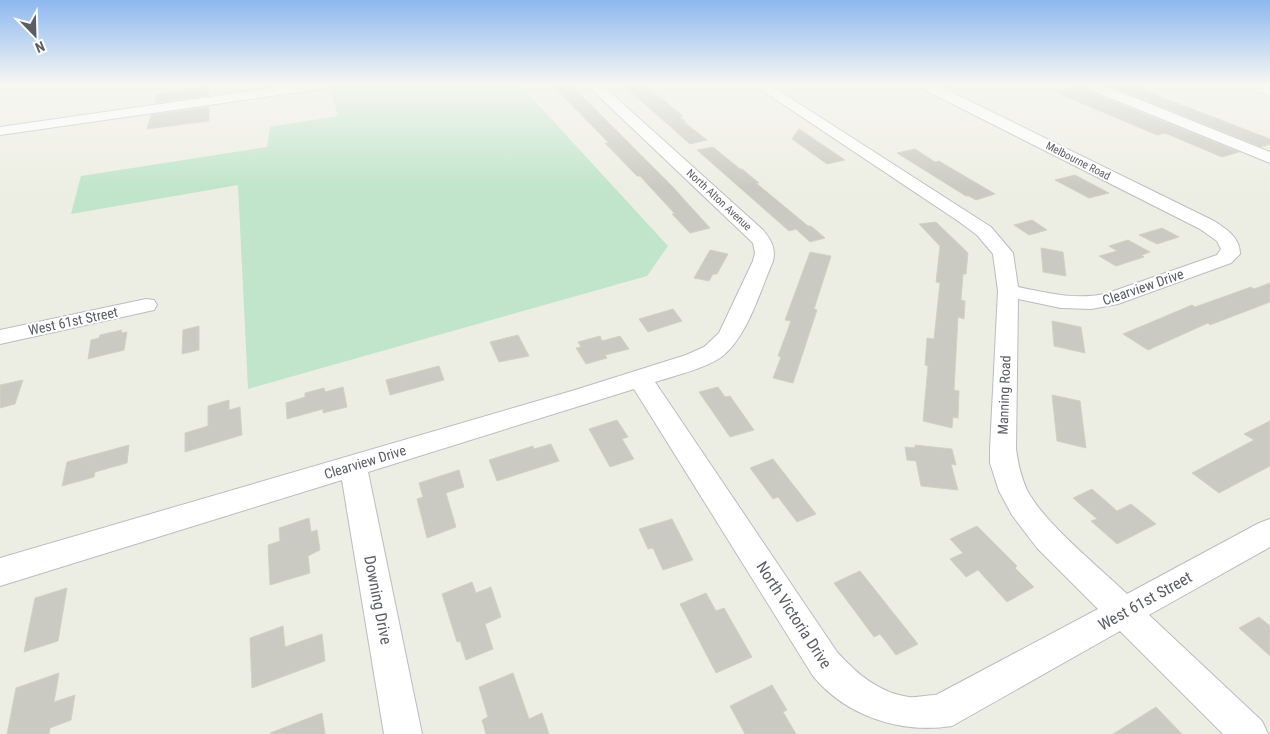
<svg xmlns="http://www.w3.org/2000/svg" width="1270" height="734" font-family="'Roboto Condensed',sans-serif">
<style>
.green{fill:#c0e5ca}
.building{fill:#cacac2;stroke:#d2d1c2}
.lines{fill:none;stroke-linecap:round;stroke-linejoin:round}
.minor-casing{stroke:#bbbbc2;stroke-width:2}
.minor{fill:#fff;fill-rule:evenodd}
.labels{text-anchor:middle;dominant-baseline:central;stroke-width:4;stroke-linejoin:round;paint-order:stroke}
.far-street-label{font-size:11px;fill:#5b5d64;stroke:#fff}
.street-label{font-size:14px;fill:#5b5d64;stroke:#fff}
.near-street-label{font-size:16px;fill:#5b5d64;stroke:#fff}
</style>
<rect width="100%" height="100%" fill="#edeee3"/>
<polygon class="green" points="349,85 520,85 668,246 647,276 248,389 238,185 71,214 81,176 267,147 270,127 338,116 330,88"/>
<g class="building">
<polygon points="552,85 571,85 671,185 710,228 690,233 672,214 675,214 640,176 637,176 605,143 609,143"/>
<polygon points="623,85 645,85 683,116 680,117 686,122 684,122 707,140 690,144"/>
<polygon points="1108,85 1130,85 1270,139 1270,144 1261,147"/>
<polygon points="1082,86 1085,90 1239,152 1222,157 1165,133 1157,135 1055,92"/>
<polygon points="208,87 209,95 155,103 157,94"/>
<polygon points="209,107 209,121 147,129 151,115"/>
<polygon points="799,129 845,160 827,164 792,139"/>
<polygon points="713,147 740,169 742,169 759,183 756,183 808,226 811,226 825,238 810,242 796,229 789,231 697,150"/>
<polygon points="915,149 935,162 939,161 995,194 976,200 969,196 966,196 897,153"/>
<polygon points="1075,175 1109,193 1089,198 1055,180"/>
<polygon points="1032,220 1047,230 1029,235 1014,225"/>
<polygon points="936,222 968,253 966,274 963,274 961,300 965,301 964,319 958,317 954,390 959,391 958,418 953,417 952,428 923,421 928,366 925,365 927,338 934,339 940,283 936,282 940,246 919,224"/>
<polygon points="1162,228 1179,237 1157,244 1139,235"/>
<polygon points="1128,240 1150,252 1142,255 1144,257 1116,266 1099,256 1117,251 1109,246"/>
<polygon points="1041,248 1063,252 1066,276 1043,272"/>
<polygon points="710,250 728,254 717,274 713,274 709,281 694,278"/>
<polygon points="810,252 831,256 814,309 817,310 793,383 773,378 781,357 778,356 791,321 785,320"/>
<polygon points="1270,283 1270,302 1210,325 1208,323 1148,350 1123,334 1192,305 1195,307 1251,287 1254,289"/>
<polygon points="673,309 682,321 648,332 639,319"/>
<polygon points="1052,321 1081,327 1085,353 1054,346"/>
<polygon points="199,326 199,350 182,354 183,330"/>
<polygon points="122,330 121,333 127,332 124,350 88,359 91,340 99,338 100,335"/>
<polygon points="518,335 529,356 499,362 490,342"/>
<polygon points="600,336 602,341 620,336 629,349 605,355 607,358 586,364 576,348 581,347 578,342"/>
<polygon points="439,366 444,380 390,395 386,380"/>
<polygon points="23,380 15,404 0,408 0,385"/>
<polygon points="343,387 347,407 323,413 323,409 287,419 286,403 305,397 305,393 324,388 325,392"/>
<polygon points="718,387 725,397 730,396 754,430 730,437 699,392"/>
<polygon points="1052,395 1080,401 1086,448 1057,441"/>
<polygon points="229,400 229,410 240,407 242,435 185,452 185,433 208,426 208,406"/>
<polygon points="617,420 628,437 622,439 634,459 610,467 589,429"/>
<polygon points="1270,421 1270,466 1219,493 1192,473 1254,440 1244,434"/>
<polygon points="551,444 559,461 497,481 489,460 533,446 534,449"/>
<polygon points="129,445 127,463 95,472 94,477 62,486 67,462"/>
<polygon points="915,445 952,449 956,465 951,464 958,490 921,486 916,461 907,460 905,447 915,448"/>
<polygon points="773,459 816,514 797,522 778,497 773,499 750,468"/>
<polygon points="459,470 464,487 446,493 456,527 427,538 417,499 423,497 419,483"/>
<polygon points="1092,489 1117,511 1131,504 1156,524 1117,544 1091,521 1097,519 1073,498"/>
<polygon points="309,518 311,532 317,530 320,550 308,556 310,573 270,585 268,545 280,541 279,528"/>
<polygon points="672,519 693,560 663,570 653,548 648,549 639,529"/>
<polygon points="977,526 1017,566 1015,568 1034,587 1007,602 978,570 966,577 950,559 963,553 950,539"/>
<polygon points="860,571 918,644 896,655 880,634 874,637 834,583"/>
<polygon points="472,582 476,593 491,587 501,617 485,624 493,649 466,660 460,641 457,642 442,594"/>
<polygon points="67,588 58,641 24,652 35,598"/>
<polygon points="706,593 716,611 724,608 752,657 716,673 680,604"/>
<polygon points="1259,617 1270,626 1270,656 1239,628"/>
<polygon points="283,626 285,647 322,634 325,661 252,688 250,638"/>
<polygon points="59,673 54,702 75,695 71,720 50,728 49,734 7,734 16,688"/>
<polygon points="513,673 529,719 542,713 549,734 486,734 482,720 488,717 479,687"/>
<polygon points="772,685 787,710 783,712 796,734 745,734 730,706"/>
<polygon points="1156,707 1182,734 1113,734"/>
<polygon points="322,713 325,734 271,734 270,733"/>
</g>
<g class="lines">
<defs>
<g id="minor">
<polygon points="292,85 328,85 321,89 0,135 0,127"/>
<path d="M587,85H602L763,230C771,240 776,248 773,261C760,291 747,339 720,358C701,370 676,375 655,382L837,652C856,673 879,693 909,697C918,698 927,695 936,695L1098,609L1037,548L1012,515L999,491L990,463V449L998,291L993,254L977,235L958,221L754,85H770L991,227L1013,253L1018,287C1047,293 1075,300 1105,294L1217,255L1221,249L1217,241L1200,229L921,88L919,85H937L1214,221C1226,229 1240,237 1240,254L1231,263L1118,304L1091,309L1061,308L1018,299L1016,449C1018,463 1021,477 1027,490C1045,524 1098,566 1127,594L1259,523L1270,519V547L1149,615L1262,721L1268,734H1223L1120,631L952,726C900,734 846,716 813,676L634,389L368,472L422,734H384L342,480L0,586V558L575,390L686,355L704,347L719,333L753,261L755,253L753,243Z"/>
<polygon points="1084,85 1103,85 1270,152 1270,163 1086,88"/>
<polygon points="1245,85 1270,87 1270,95 1247,88"/>
<polygon points="146,299 154,300 157,305 154,310 0,344 0,330"/>
</g>
</defs>
<use href="#minor" class="minor-casing"/>
<use href="#minor" class="minor"/>
</g>
<linearGradient id="sky" x2="0" y2="1"><stop stop-color="#8db8f0"/><stop offset="0.45" stop-color="#f7f7f2"/><stop offset="1" stop-color="#f7f7f2" stop-opacity="0"/></linearGradient>
<rect width="1270" height="188" fill="url(#sky)"/>
<g class="labels">
<g class="far-street-label">
<text transform="translate(1078 161) rotate(27)">Melbourne Road</text>
<text transform="translate(719 200) rotate(43)">North Alton Avenue</text>
</g>
<g class="street-label">
<text transform="translate(1143 287) rotate(-19)">Clearview Drive</text>
<text transform="translate(73 321) rotate(-12)">West 61st Street</text>
<text transform="translate(1004 395) rotate(-88)">Manning Road</text>
<text transform="translate(365 462) rotate(-17)">Clearview Drive</text>
</g>
<g class="near-street-label">
<text transform="translate(378 600) rotate(79)">Downing Drive</text>
<text transform="translate(1145 601) rotate(-29)">West 61st Street</text>
<text transform="translate(794 615) rotate(57)">North Victoria Drive</text>
</g>
</g>
<g transform="translate(35 35) rotate(157)" stroke="#ffffff" stroke-width="4" paint-order="stroke">
<path d="M0-4L9 19L0 12L-9 19Z" fill="#5b5d64"/>
<text y="-8" font-size="14" font-weight="bold" text-anchor="middle" fill="#5b5d64">N</text>
</g>
</svg>
